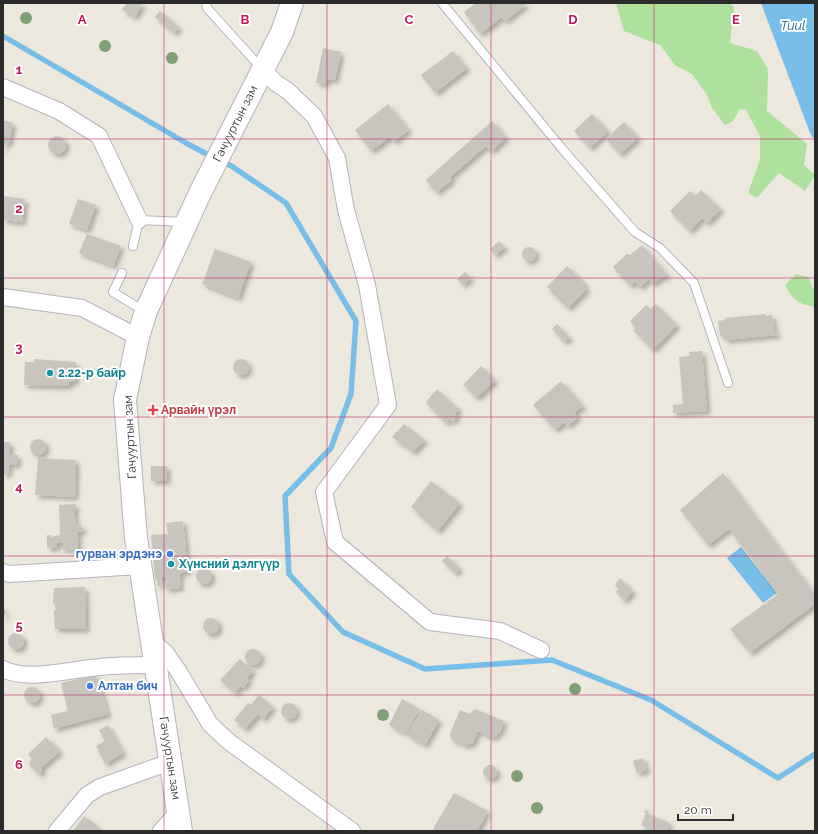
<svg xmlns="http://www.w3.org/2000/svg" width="818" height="834" font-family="Raleway,sans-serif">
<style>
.green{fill:#aee09e}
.water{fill:#77bfe8}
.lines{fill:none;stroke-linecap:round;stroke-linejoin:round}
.stream{stroke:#77bfe8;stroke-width:5.5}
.building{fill:#c8c4be;filter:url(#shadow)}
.service-casing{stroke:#b2b3be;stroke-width:10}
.minor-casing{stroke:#b2b3be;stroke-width:18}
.secondary-casing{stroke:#b2b3be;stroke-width:24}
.service{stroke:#fff;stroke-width:8}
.minor{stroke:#fff;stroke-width:16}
.secondary{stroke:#fff;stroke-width:22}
.tree{fill:#7fa075}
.grid{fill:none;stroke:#c2185b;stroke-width:1;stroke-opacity:0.55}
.culture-dot{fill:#0f9aa8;stroke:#fff;stroke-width:1.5}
.health-dot{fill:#e0444e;stroke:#fff;stroke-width:1.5}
.shop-dot{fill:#3f7fe0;stroke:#fff;stroke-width:1.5}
.labels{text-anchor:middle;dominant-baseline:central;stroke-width:4;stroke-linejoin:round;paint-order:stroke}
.street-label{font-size:12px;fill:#2b2b2b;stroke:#fff}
.culture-label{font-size:12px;font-weight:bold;fill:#0d838f;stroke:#fff;text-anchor:start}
.health-label{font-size:12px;font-weight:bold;fill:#be3a42;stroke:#fff;text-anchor:start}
.shop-label{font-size:12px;font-weight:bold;fill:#366cbe;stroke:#fff;text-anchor:end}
.water-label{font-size:13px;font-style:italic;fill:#155c96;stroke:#fff}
.grid-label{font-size:13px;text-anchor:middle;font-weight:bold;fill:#c2185b;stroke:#fff;stroke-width:4;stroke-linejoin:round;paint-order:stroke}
</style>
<defs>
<filter id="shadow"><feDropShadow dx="3.5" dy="3.5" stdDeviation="2" flood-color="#0004"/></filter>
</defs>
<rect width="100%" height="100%" fill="#ece8de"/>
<g class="green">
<polygon points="616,3 731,3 734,8 730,43 757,51 768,69 767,111 807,144 804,165 815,175 805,191 779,173 757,198 748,193 760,160 760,136 746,110 740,109 733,121 725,125 712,108 707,95 692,74 675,65 660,45 624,31"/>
<path d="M796,274L808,277L813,289H815V319L814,307C797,303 794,301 785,285Z"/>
</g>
<g class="water">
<polygon points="761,3 815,3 815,141 810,133"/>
<polygon points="741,547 777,593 763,603 727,558"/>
</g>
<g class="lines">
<g class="stream">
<polyline points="3,36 186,143 214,158"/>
<polyline points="222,161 233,167 286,203 356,321 351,394 331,448 285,496 289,574 343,632 425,669 552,660 651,700 778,778 815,754"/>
</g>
</g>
<g class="building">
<polygon points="127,3 143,3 135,17 122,10"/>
<polygon points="476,3 528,3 505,21 502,17 480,34 464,12"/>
<polygon points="160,11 179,27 174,33 155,17"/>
<polygon points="323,48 341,52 335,80 327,79 325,84 316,83"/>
<polygon points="453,51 467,68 435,93 421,75"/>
<polygon points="388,104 409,130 393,142 390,137 371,151 355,130"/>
<polygon points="592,114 608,131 590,148 574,131"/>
<polygon points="3,120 13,123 9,143 6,142 3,151"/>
<polygon points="492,121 506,137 492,151 486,146 450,177 452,180 437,192 426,181 427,179"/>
<polygon points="624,122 638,138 620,154 606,139"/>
<circle cx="57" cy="145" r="9"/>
<polygon points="701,190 721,209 711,219 711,222 710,220 707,223 702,218 690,231 670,211 690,191 695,196"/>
<polygon points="3,196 25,199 22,222 3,220"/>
<polygon points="78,199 96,205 87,230 69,224"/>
<polygon points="87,234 121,246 113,266 79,253"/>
<polygon points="499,241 505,247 495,255 490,249"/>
<polygon points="642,245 667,275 664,278 663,276 652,284 649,279 640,287 635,282 630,286 613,267 627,254 630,255"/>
<circle cx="529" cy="254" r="7"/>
<polygon points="215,249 251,262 238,298 202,284"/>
<polygon points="567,266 585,283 583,285 587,289 568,308 547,287"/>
<polygon points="465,272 471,278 463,285 457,279"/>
<polygon points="656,304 677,325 653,350 633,330 636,328 630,321 646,305 651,309"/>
<polygon points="766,314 766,316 772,315 775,332 777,332 778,335 725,340 725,336 720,336 718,321 725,320 724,318"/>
<polygon points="557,324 570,338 564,342 552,329"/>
<polygon points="702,351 707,411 673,413 673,405 683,404 679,357 690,356 689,352"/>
<polygon points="34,359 76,362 75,382 69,382 69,386 24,385 25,362 33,362 34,364"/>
<circle cx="241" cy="367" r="8"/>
<polygon points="481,366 495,380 477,398 463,385"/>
<polygon points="561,381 583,406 574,413 578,417 571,423 567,426 564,422 555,430 533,405"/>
<polygon points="437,389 459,409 455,414 457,416 453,422 449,419 446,423 427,404 426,402"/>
<polygon points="404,424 425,440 413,452 392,437"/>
<circle cx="38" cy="447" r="8"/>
<polygon points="3,442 10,442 10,454 18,455 17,465 9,464 8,474 3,474"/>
<polygon points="38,458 76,460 75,497 35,495"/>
<rect x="151" y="466" width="16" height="15"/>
<polygon points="723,473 815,595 815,604 750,653 730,629 778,594 729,529 708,545 680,510"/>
<polygon points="431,481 460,503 438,531 418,515 419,514 411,507"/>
<polygon points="76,504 76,510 74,510 76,524 83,528 83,531 78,532 78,550 69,550 68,543 68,549 60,549 60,547 63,547 63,543 57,543 56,548 47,548 47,535 51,535 51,537 60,535 59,505"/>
<polygon points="183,521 188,571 180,573 181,575 179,575 181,579 179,579 181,585 180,586 180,588 166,589 165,577 161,577 162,587 157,585 158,579 155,580 151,535 168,534 166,523"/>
<polygon points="447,556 460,569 455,573 442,561"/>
<circle cx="204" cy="576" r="8"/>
<polygon points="620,578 633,591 624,601 616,592 619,589 615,585"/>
<polygon points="85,587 86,630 84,629 55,629 54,611 56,610 55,603 53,604 54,588"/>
<polygon points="3,606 6,612 3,619"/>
<circle cx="211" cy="626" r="8"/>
<circle cx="16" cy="641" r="8"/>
<circle cx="253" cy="657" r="8"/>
<polygon points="240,659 253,671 247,678 249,680 243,688 241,686 235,693 220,680"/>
<polygon points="96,675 108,714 54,729 51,715 68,711 61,683"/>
<circle cx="32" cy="695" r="8"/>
<polygon points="259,695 273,707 263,719 258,714 245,729 234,720 248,703 251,705"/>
<polygon points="402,699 420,709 406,734 389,725"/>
<circle cx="289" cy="711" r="8"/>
<polygon points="475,709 504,721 500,733 498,732 496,737 494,736 493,738 478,731 472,744 469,743 467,746 451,739 450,734 460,710 470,714"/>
<polygon points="422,710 439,720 425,745 407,735"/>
<polygon points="108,725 123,753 105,764 96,746 105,741 99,730"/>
<polygon points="46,737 60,751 42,767 42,772 39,774 30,766 29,763 32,759 28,754"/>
<polygon points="643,758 647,770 637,773 633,761"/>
<circle cx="490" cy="772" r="7"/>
<polygon points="454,793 488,811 477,831 437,831 433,829"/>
<polygon points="645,810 649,811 648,814 670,823 667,831 653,831 641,825 646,813 644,812"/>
<polygon points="84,816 99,827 96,831 73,831"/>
</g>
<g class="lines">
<defs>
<g id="service">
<polyline points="206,3 207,8 262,69"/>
<polyline points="442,3 564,151 635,232 660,248 694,283 728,383"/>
<polyline points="133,246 139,220 185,222"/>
<polyline points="122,273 113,292 144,311"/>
</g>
<g id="minor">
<polyline points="263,70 276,83 288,91 314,116 337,158 346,210 367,285 388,405 324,492 335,542 430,622 500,631 541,650"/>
<polyline points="3,87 59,111 99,136 139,220"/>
<polyline points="3,297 82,308 138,337"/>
<polyline points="3,572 9,574 140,566"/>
<polyline points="152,641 165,652 179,672 210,724 228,741 352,831"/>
<path d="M3,669C28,682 73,669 100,667C118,665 137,665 155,665"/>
<polyline points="57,831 87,795 100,787 170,762"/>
<polyline points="161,831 178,812"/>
</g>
<g id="secondary">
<path id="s1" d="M181,831L136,538L125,400L138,337L146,311L201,191L282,32L292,3"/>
</g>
</defs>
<use href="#service" class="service-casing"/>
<use href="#minor" class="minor-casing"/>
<use href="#secondary" class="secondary-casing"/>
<use href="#service" class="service"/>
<use href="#minor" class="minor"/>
<use href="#secondary" class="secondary"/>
</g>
<g class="tree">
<circle cx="26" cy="18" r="6"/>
<circle cx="105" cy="46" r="6"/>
<circle cx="172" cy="58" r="6"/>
<circle cx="575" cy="689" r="6"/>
<circle cx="383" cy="715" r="6"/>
<circle cx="517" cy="776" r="6"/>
<circle cx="537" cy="808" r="6"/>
</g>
<path class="grid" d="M164,3V831M327,3V831M491,3V831M654,3V831M3,139H815M3,278H815M3,417H815M3,556H815M3,695H815"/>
<g class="culture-dot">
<circle cx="50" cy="373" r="4"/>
<circle cx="171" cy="564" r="4"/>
</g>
<path class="health-dot" d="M151 404h4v4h4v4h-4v4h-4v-4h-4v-4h4z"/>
<g class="shop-dot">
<circle cx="170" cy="554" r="4"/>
<circle cx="90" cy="686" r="4"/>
</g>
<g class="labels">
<g class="street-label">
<text stroke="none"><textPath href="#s1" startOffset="734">Гачууртын зам</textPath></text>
<text transform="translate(130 437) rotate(-93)">Гачууртын зам</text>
<text transform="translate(170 758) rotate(81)">Гачууртын зам</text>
</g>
<g class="culture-label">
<text x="58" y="373">2.22-р байр</text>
<text x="179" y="564">Хүнсний дэлгүүр</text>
</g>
<g class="health-label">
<text x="161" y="410">Арвайн үрэл</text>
</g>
<g class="shop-label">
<text x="162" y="554">гурван эрдэнэ</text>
<text x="98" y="686" text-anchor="start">Алтан бич</text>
</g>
<g class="water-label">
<text x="793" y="25">Tuul</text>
</g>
</g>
<g class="grid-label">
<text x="82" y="24">A</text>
<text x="245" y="24">B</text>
<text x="409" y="24">C</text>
<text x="573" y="24">D</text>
<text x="736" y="24">E</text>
<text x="19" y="74">1</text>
<text x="19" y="213">2</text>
<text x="19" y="352">3</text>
<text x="19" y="491">4</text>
<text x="19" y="630">5</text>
<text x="19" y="769">6</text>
</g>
<rect width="818" height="834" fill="none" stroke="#2b2b2b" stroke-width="8"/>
<path d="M678 814v6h55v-6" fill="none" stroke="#2b2b2b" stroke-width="2"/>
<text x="684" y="814" font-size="12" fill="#2b2b2b" stroke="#ffffff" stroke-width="3" paint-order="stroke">20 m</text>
</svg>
